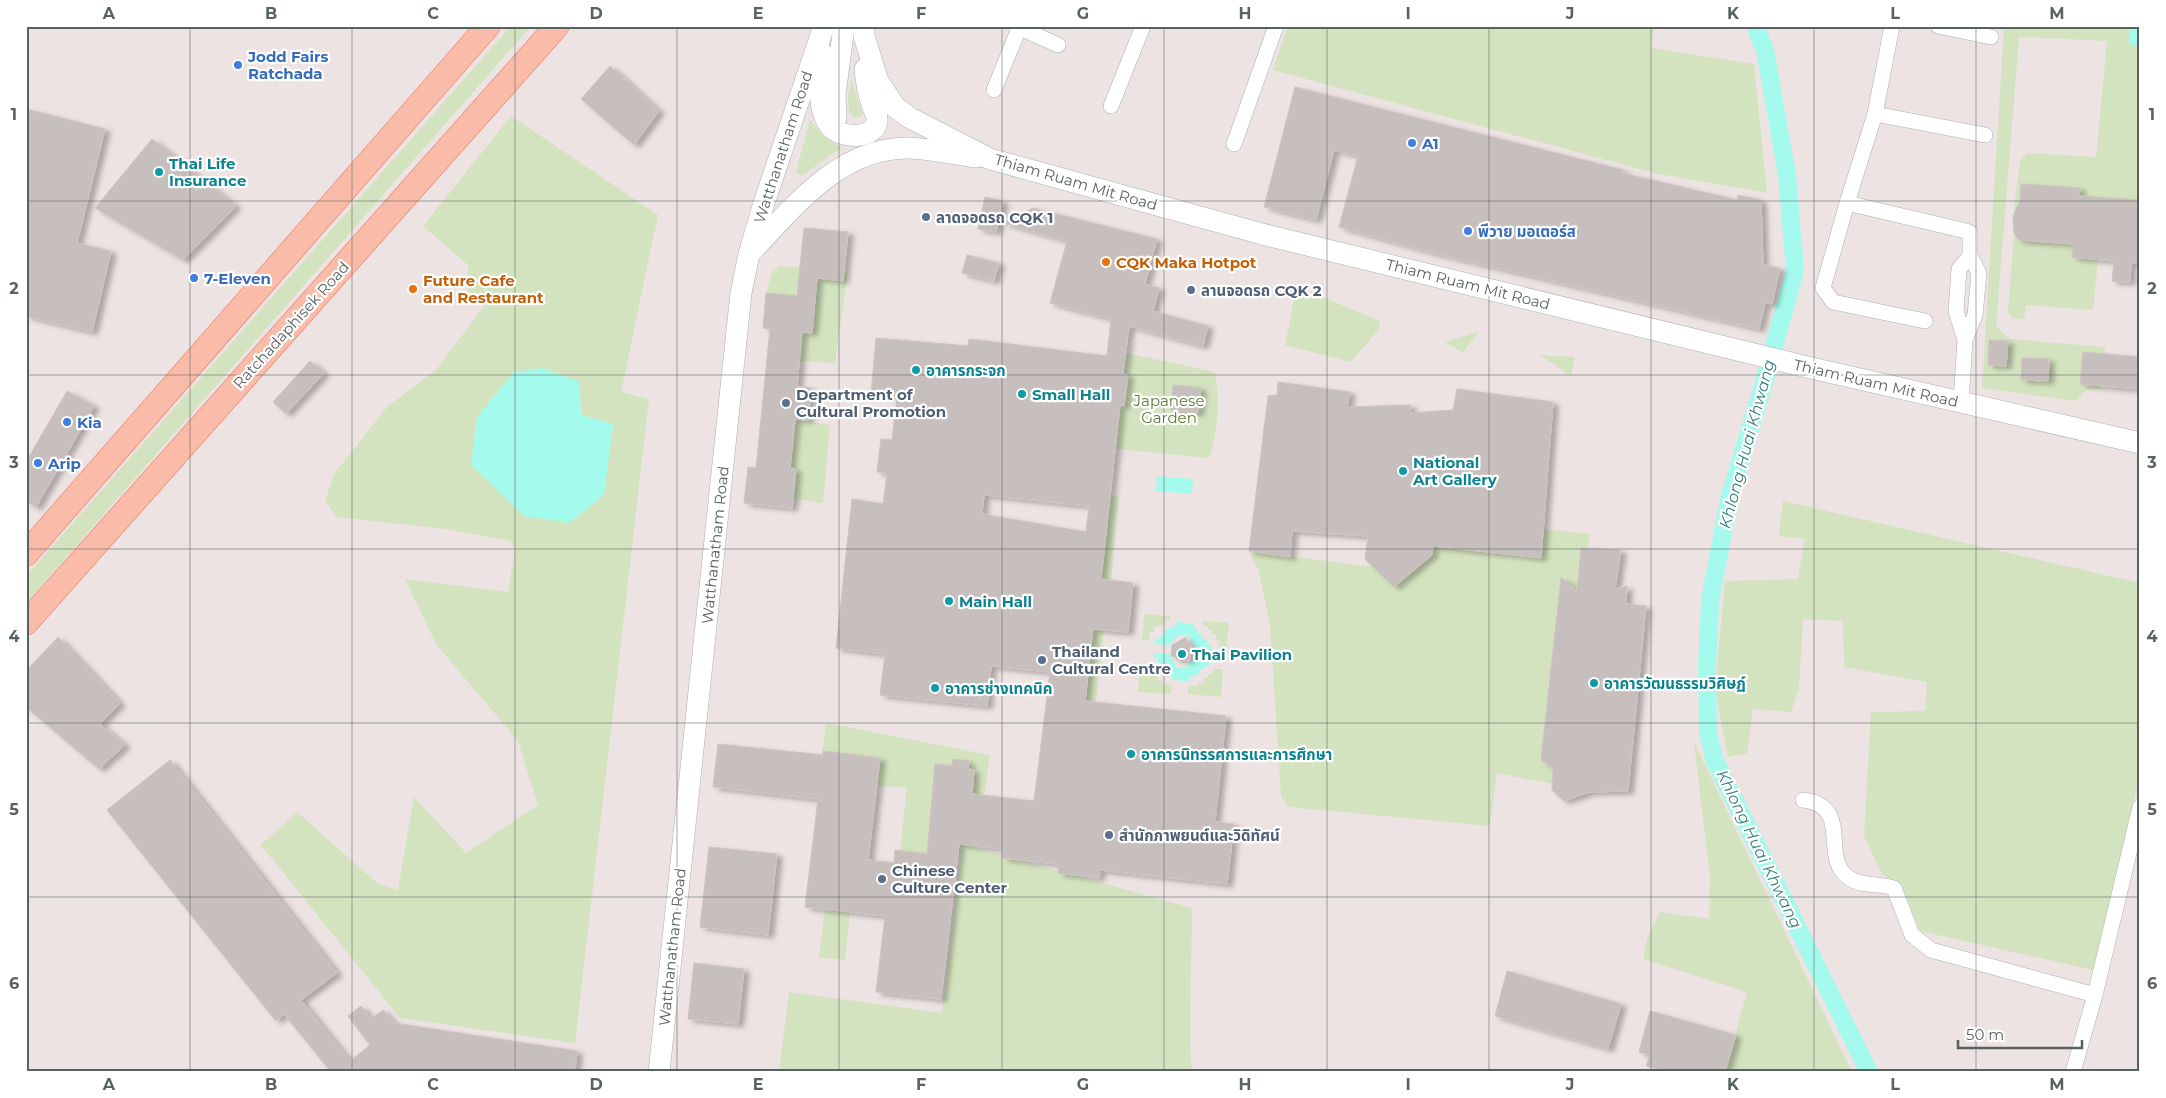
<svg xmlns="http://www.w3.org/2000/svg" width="2166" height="1098" font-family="Montserrat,'Noto Sans Thai',sans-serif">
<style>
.green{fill:#d4e3bf;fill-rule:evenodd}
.water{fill:#a4faec}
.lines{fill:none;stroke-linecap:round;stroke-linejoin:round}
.canal{stroke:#a4faec;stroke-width:18}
.building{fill:#c7bfbe;stroke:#d0c2c0;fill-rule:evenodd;filter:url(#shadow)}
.street-casing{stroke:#abb1b1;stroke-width:16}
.secondary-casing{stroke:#aab2b2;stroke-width:22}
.primary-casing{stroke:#e96f5e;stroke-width:25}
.street{stroke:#fff;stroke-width:15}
.secondary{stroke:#fff;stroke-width:21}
.primary{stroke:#fabca9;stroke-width:24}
.grid{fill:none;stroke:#5a6261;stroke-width:1;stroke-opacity:0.55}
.shop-dot{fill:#3f7fe0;stroke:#fff;stroke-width:2}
.culture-dot{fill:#0f9aa8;stroke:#fff;stroke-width:2}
.service-dot{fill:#5c6f8a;stroke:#fff;stroke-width:2}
.food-dot{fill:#e8710a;stroke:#fff;stroke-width:2}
.labels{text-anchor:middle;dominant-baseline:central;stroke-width:4.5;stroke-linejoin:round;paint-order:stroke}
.shop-label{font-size:15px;font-weight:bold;fill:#366cbe;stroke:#fff;text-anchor:start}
.street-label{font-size:15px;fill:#5a6261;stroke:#fff}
.culture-label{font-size:15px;font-weight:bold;fill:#0d838f;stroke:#fff;text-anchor:start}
.service-label{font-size:15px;font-weight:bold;fill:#4e5e75;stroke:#fff;text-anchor:start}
.food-label{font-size:15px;font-weight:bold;fill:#c56008;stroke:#fff;text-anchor:start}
.park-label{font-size:15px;fill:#5d7b37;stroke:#fff}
.water-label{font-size:16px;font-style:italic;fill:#358079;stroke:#fff}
.neatline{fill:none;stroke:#5a6261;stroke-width:2}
.grid-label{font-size:16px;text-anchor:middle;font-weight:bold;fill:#5a6261}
</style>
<defs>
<filter id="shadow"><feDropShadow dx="5.5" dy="3" stdDeviation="2.5" flood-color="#0004"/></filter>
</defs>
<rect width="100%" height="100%" fill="#ece3e2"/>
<g class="green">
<polygon points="511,26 531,26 26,603 26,576"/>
<polygon points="1288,26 1654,26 1651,48 1754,64 1767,193 1654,173 1273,70"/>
<polygon points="2004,26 2140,26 2140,200 2079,196 2079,188 2021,184 2020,201 2013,216 2020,161 2027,153 2096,157 2107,41 2019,37 1996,326 2009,339 2105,347 2102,390 2087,389 2076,401 1982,388"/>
<polygon points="851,80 862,112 861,117 854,117 849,112 848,100"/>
<path d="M511,116L658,215L621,392L649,399L575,1043L400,1018L261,845L297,812L377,883L398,890L414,797L466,853L538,805L518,741L436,644L405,579L508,592L515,549L510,541L447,529L337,517L325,501L334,474L387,407L437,369L487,302L467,291L468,265L423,226ZM579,382L581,415L613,424L477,417Z"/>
<path d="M810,119C819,132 827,142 842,147L802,176L796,172Z"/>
<polygon points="2014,233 2019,240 2073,244 2072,257 2098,260 2093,310 2026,305 2024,319 2012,318 2008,312"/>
<polygon points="779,266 848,272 835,363 799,361 802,332 812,333 815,298 766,293 772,273"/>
<polygon points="1295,295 1320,296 1380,321 1379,329 1351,362 1285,345"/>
<polygon points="1479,331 1463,353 1445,342"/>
<path d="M1126,353L1215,372C1220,398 1218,432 1209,458L1115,449L1120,405H1124L1128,375L1123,374Z"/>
<polygon points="1540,355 1575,357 1571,376"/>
<polygon points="795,419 830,425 823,503 793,499 796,469 790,468"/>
<polygon points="1110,495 1119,496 1111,580 1101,579"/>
<polygon points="1783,501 2140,583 2140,775 2093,970 1920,931 1903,891 1882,874 1864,836 1871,712 1925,711 1927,682 1844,667 1843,621 1803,619 1799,688 1791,712 1753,709 1747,753 1728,757 1715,689 1725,581 1798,579 1805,539 1779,536"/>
<polygon points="1543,529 1590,534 1588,548 1581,548 1577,591 1560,578 1541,760 1553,768 1552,784 1497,773 1490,826 1289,807 1281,797 1270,623 1258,569 1249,551 1374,567 1394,587 1432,555 1433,546 1541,558"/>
<polygon points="1144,614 1170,616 1170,620 1164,620 1164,625 1154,627 1154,632 1150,632 1149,641 1142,640"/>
<polygon points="1203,621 1229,623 1226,649 1219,649 1220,640 1216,640 1216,635 1212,634 1212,631 1208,630 1208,626 1203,625"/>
<polygon points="1093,629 1104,630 1096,702 1086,700"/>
<polygon points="1140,664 1150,665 1149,670 1154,671 1154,675 1158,676 1157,680 1162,681 1162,684 1172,685 1171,694 1138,692"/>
<polygon points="1214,669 1223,669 1221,697 1188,694 1189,685 1198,686 1199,683 1204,683 1204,678 1208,678 1208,674 1213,674"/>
<polygon points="826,723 990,755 976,848 1192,908 1190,1042 1192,1072 779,1072 789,992 942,1013 961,853 898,871 907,787 875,786 821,765"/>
<polygon points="1694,742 1852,1072 1725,1072 1747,992 1643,959 1647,939 1660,912 1709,919 1710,877"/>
<polygon points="825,909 850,912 845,960 819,957"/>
</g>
<g class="water">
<polygon points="2130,26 2140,26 2140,46 2129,45"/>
<polygon points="543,368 579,382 581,415 613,424 604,495 569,523 524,516 471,465 477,417 514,372"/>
<polygon points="1157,476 1193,479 1192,494 1156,491"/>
<polygon points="1176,622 1194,624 1194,629 1198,629 1198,634 1203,635 1202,639 1207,640 1207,645 1212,646 1212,651 1196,649 1188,635 1178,635 1170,645 1154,644 1155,638 1160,639 1161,634 1165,634 1166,629 1175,626"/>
<polygon points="1153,653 1169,654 1177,668 1187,668 1187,665 1195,658 1211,659 1210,665 1205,665 1204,669 1200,669 1199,674 1189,677 1189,682 1171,679 1171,675 1166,674 1167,669 1162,669 1163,664 1158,663 1158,658 1153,658"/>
</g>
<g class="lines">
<polyline class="canal" points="1755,26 1765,50 1787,175 1795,270 1763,386 1729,499 1710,601 1707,667 1708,732 1715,761 1869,1072"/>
</g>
<g class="building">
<polygon points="610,66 659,111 634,145 581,99"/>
<polygon points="1295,87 1623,170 1622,173 1737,200 1738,195 1761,200 1763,265 1780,268 1772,304 1765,303 1759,329 1438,254 1339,227 1358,156 1334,150 1316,220 1264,207"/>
<polygon points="26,109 105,129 77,243 111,251 92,332 26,316"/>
<polygon points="152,139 236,206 183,260 95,208"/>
<polygon points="2021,184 2080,188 2079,196 2140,200 2140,263 2131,263 2130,282 2112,281 2114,261 2072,257 2073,244 2019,240 2014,233 2013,216 2020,201"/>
<polygon points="985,197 1003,201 996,232 978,229"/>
<path d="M1033,208L1157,239L1145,284L1159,288L1153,311L1208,326L1203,346L1129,326L1123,374L1128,375L1124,406L1120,405L1101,579L1133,583L1128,632L1093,629L1085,701L1226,716L1215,822L1234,824L1227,884L1100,870L1099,878L1058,873L1059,864L1002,858L1003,849L959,844L941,999L876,992L885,916L805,907L818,799L713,787L718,744L823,755V751L880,758L868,860L894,863L895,850L927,854L935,764L952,766L953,759L969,761L968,769L974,770L972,794L1034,801L1050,672L991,666L987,706L880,695L885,654L836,648L852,499L883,504L887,473L877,472L881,439L892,440L897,396L871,394L876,338L968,346L969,339L1107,356L1111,319L1050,303L1067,241L1003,223ZM984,495L1089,506L1086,532L982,514Z"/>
<polygon points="804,228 848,232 843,281 817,278 812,333 802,332 797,386 811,388 808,420 795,419 790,468 796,469 792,508 744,503 748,467 756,468 770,329 763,328 766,293 797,296"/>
<polygon points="967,255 999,263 994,281 962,273"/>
<polygon points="1989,340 2008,341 2006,366 1988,365"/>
<polygon points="2083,352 2140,357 2140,389 2080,384"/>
<polygon points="2022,358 2049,359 2048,381 2021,380"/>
<polygon points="310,361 324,373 286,414 273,402"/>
<polygon points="1278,382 1350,392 1347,407 1411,405 1410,413 1453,410 1457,389 1553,402 1541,558 1433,546 1432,555 1394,587 1365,559 1368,536 1292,531 1290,557 1249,551 1268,396 1277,395"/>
<polygon points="1173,385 1201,388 1198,413 1171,410"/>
<polygon points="67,391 94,406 36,507 26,501 26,462"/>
<polygon points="1581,548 1621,550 1615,589 1627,586 1626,604 1646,606 1628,791 1589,792 1564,801 1552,790 1553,768 1541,760 1561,577 1577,591"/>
<polygon points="58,637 120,703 100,724 125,745 99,769 26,707 26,671"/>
<polygon points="1187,637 1186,642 1191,645 1190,660 1176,659 1176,657 1171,656 1172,645"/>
<polygon points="170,760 337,973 301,1000 350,1061 370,1045 348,1016 361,1006 371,1019 383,1010 394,1023 577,1051 575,1072 331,1072 284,1014 276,1021 107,810"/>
<polygon points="709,847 777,854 768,935 700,927"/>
<polygon points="694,963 744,969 738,1024 688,1019"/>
<polygon points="1507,971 1621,1004 1608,1049 1495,1016"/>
<polygon points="1650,1011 1736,1035 1725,1072 1666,1072 1646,1066 1650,1055 1639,1052"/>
</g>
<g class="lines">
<defs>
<g id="street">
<polyline points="1892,26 1875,114 1847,203 1966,231 1970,233 1970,256"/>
<polyline points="1938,26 1991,37"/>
<polyline points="1020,28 1058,45"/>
<polyline points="994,90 1020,26"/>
<polyline points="1111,106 1143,26"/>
<polyline points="1875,114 1985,135"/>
<polyline points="1234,144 1276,26"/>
<polyline points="1847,203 1823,288 1833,302 1925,321"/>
<polyline points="1961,402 1965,340 1975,315 1979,273 1970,256 1959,269 1956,311 1965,340"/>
<path d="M1803,800C1854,806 1819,857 1849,878C1862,887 1880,883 1894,888L1912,935L1931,950L2095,995"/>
<polyline points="2073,1072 2095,995 2140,807"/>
</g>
<g id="secondary">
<polyline points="864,26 864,36 878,81 895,107 910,118 990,159 1262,234 1807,367 2140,443"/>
<path d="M822,53C821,75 816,106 829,125C840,140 880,140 877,117C877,114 874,112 874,110C869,97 866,82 865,69"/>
<polyline points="836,118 835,95 844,26"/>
<path d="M753,250C795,205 841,147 909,148C931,149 955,154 977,157"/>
<polyline points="659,1072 741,293 749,254 764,203 824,26"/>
</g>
<g id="primary">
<polyline points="26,554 488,26"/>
<polyline points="26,623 557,26"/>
</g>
</defs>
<use href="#street" class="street-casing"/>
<use href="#secondary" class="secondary-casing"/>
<use href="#primary" class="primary-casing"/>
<use href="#street" class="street"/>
<use href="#secondary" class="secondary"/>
<use href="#primary" class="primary"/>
</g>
<path class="grid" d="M190,26V1072M352,26V1072M515,26V1072M677,26V1072M839,26V1072M1002,26V1072M1164,26V1072M1327,26V1072M1489,26V1072M1651,26V1072M1814,26V1072M1976,26V1072M26,201H2140M26,375H2140M26,549H2140M26,723H2140M26,897H2140"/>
<g class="shop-dot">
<circle cx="238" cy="65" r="5"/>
<circle cx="1412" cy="143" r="5"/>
<circle cx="1468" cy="231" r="5"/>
<circle cx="194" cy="278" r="5"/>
<circle cx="67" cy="422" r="5"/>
<circle cx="38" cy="463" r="5"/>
</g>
<g class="culture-dot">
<circle cx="159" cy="172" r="5"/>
<circle cx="916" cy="370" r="5"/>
<circle cx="1022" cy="394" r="5"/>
<circle cx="1403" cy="471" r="5"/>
<circle cx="949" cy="601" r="5"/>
<circle cx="1182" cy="654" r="5"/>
<circle cx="1594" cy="683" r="5"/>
<circle cx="935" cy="688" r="5"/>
<circle cx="1131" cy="754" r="5"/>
</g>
<g class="service-dot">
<circle cx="926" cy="217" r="5"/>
<circle cx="1191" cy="290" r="5"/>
<circle cx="786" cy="403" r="5"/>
<circle cx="1042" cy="660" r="5"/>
<circle cx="1109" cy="835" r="5"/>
<circle cx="882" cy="879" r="5"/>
</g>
<g class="food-dot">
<circle cx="1106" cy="262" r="5"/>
<circle cx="413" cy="289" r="5"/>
</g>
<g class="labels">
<g class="shop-label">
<text x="248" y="56">Jodd Fairs<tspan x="248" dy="17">Ratchada</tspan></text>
<text x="1422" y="143">A1</text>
<text x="1478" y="231">พีวาย มอเตอร์ส</text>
<text x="204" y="278">7-Eleven</text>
<text x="77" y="422">Kia</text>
<text x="48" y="463">Arip</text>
</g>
<g class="street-label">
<text transform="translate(783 147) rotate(-72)">Watthanatham Road</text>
<text transform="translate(1076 182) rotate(16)">Thiam Ruam Mit Road</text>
<text transform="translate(1468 284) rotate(14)">Thiam Ruam Mit Road</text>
<text transform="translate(291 325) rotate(-48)">Ratchadaphisek Road</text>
<text transform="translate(1876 383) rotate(13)">Thiam Ruam Mit Road</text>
<text transform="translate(715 545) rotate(-84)">Watthanatham Road</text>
<text transform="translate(672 947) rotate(-84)">Watthanatham Road</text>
</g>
<g class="culture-label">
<text x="169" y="163">Thai Life<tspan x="169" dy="17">Insurance</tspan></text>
<text x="926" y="370">อาคารกระจก</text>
<text x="1032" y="394">Small Hall</text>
<text x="1413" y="462">National<tspan x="1413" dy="17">Art Gallery</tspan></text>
<text x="959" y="601">Main Hall</text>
<text x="1192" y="654">Thai Pavilion</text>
<text x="1604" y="683">อาคารวัฒนธรรมวิศิษฏ์</text>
<text x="945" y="688">อาคารช่างเทคนิค</text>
<text x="1141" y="754">อาคารนิทรรศการและการศึกษา</text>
</g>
<g class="service-label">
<text x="936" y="217">ลาดจอดรถ CQK 1</text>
<text x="1201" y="290">ลานจอดรถ CQK 2</text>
<text x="796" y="394">Department of<tspan x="796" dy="17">Cultural Promotion</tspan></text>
<text x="1052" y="651">Thailand<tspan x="1052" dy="17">Cultural Centre</tspan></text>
<text x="1119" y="835">สำนักภาพยนต์และวิดิทัศน์</text>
<text x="892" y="870">Chinese<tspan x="892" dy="17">Culture Center</tspan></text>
</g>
<g class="food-label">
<text x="1116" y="262">CQK Maka Hotpot</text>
<text x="423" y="280">Future Cafe<tspan x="423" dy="17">and Restaurant</tspan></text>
</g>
<g class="park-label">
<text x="1169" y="400">Japanese<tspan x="1169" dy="17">Garden</tspan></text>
</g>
<g class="water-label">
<text transform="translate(1747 444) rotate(-75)">Khlong Huai Khwang</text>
<text transform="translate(1759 849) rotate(64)">Khlong Huai Khwang</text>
</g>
</g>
<rect width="2166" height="1098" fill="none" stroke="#ffffff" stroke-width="55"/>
<path d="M1958 1040v8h124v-8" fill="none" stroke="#5a6261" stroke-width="2.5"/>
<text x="1966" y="1040" font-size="15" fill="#5a6261" stroke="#ffffff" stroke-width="4" paint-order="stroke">50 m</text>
<rect x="28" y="28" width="2110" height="1042" class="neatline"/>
<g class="grid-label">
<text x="109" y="19">A</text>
<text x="271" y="19">B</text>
<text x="433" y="19">C</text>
<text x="596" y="19">D</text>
<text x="758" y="19">E</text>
<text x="921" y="19">F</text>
<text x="1083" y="19">G</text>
<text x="1245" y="19">H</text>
<text x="1408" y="19">I</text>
<text x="1570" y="19">J</text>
<text x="1733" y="19">K</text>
<text x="1895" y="19">L</text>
<text x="2057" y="19">M</text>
<text x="14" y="120">1</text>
<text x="2152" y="120">1</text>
<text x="14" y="294">2</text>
<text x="2152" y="294">2</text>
<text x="14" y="468">3</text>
<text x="2152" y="468">3</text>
<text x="14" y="642">4</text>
<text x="2152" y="642">4</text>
<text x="14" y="815">5</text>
<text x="2152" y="815">5</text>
<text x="14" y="989">6</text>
<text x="2152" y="989">6</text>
<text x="109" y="1090">A</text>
<text x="271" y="1090">B</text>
<text x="433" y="1090">C</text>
<text x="596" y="1090">D</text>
<text x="758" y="1090">E</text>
<text x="921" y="1090">F</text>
<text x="1083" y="1090">G</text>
<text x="1245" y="1090">H</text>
<text x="1408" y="1090">I</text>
<text x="1570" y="1090">J</text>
<text x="1733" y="1090">K</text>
<text x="1895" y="1090">L</text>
<text x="2057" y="1090">M</text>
</g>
</svg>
